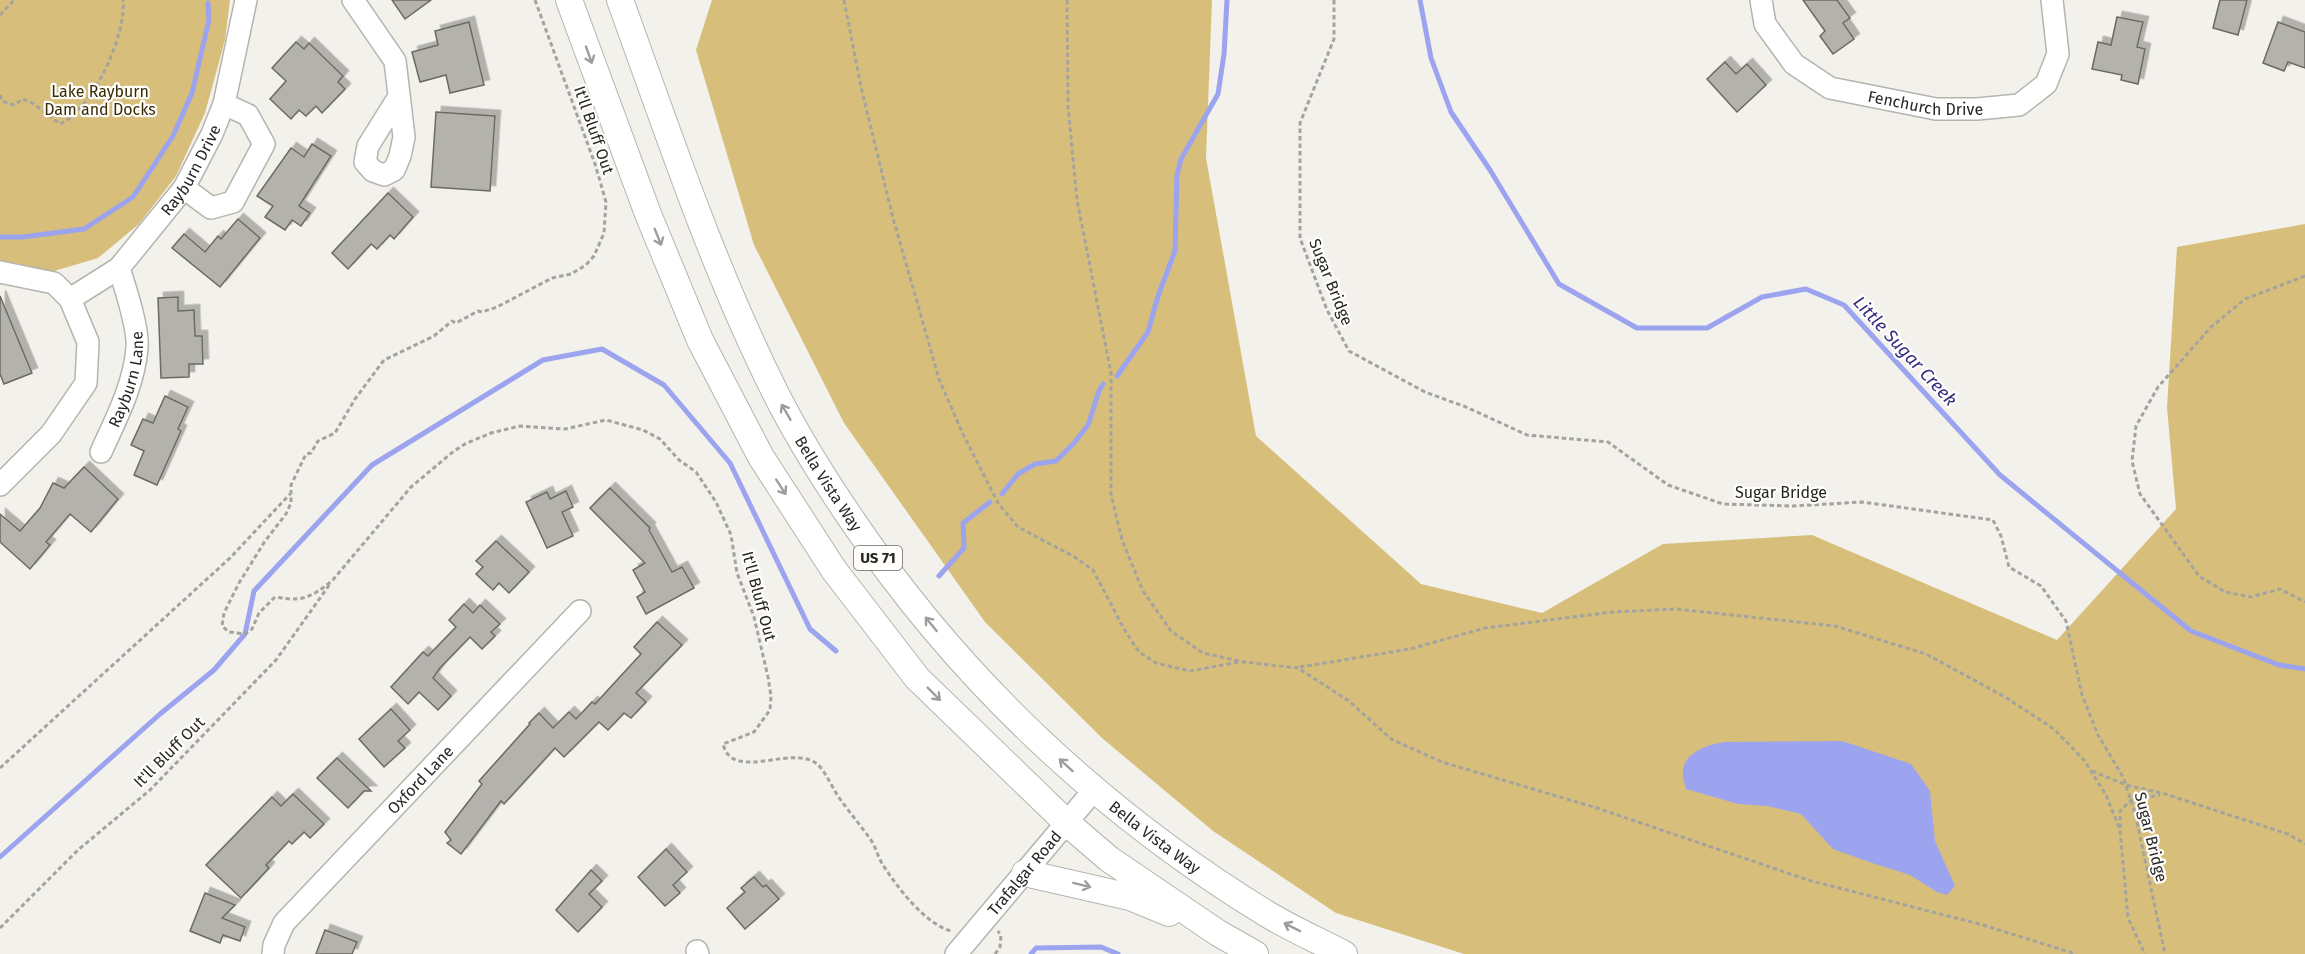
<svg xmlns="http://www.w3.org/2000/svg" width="2305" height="954" font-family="'Fira Sans',sans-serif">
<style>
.green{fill:#d7bf7b}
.water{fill:#9ca3ef}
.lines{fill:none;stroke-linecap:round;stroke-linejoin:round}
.stream{stroke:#9ca3ef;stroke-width:5}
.building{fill:#b4b2ad;stroke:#6b6a64;stroke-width:1.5;filter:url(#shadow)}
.minor-casing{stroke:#b6b4ae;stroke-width:24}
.major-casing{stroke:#b6b4ae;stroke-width:28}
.path{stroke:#a4a39e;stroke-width:3;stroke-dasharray:4.5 3;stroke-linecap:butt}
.minor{stroke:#fff;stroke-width:21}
.major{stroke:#fff;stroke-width:26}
.oneway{stroke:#9e9d9c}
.labels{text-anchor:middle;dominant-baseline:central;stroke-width:4.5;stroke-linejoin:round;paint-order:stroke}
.shield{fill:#fffefc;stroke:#686765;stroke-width:1.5}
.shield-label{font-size:15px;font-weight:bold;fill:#272624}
.park-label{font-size:16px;fill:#372b04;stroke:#fffefc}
.street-label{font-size:16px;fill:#272624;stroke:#fffefc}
.water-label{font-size:18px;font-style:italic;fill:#312c82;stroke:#fffefc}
</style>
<defs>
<filter id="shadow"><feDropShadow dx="5.5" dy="-5.5" stdDeviation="0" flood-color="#0004"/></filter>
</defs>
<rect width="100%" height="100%" fill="#f3f1eb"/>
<g class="green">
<polygon points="0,0 230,0 225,40 205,113 176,176 139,224 98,258 51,272 0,262"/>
<polygon points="712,0 1212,0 1206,158 1256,436 1421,584 1542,613 1663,544 1812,535 2057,640 2176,509 2167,407 2177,247 2305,224 2305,954 1464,954 1336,913 1213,831 1102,738 985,622 844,423 754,245 696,50"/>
</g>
<path class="water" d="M1842,741L1911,764L1930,791L1935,841L1955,886L1947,895L1937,892L1910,875L1872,863L1833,849L1801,814L1767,806L1738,804L1686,789C1685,784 1682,776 1683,770C1685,752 1709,744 1725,742Z"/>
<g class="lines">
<g class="stream">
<polyline points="1420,0 1431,58 1451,112 1490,170 1559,284 1637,328 1707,328 1762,297 1806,289 1844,305 2000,475 2191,631 2279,665 2305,669"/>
<polyline points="0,237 23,237 84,229 133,197 173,136 192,93 209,20 208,3"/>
<polyline points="1117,376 1148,332 1158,296 1175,251 1177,175 1181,159 1218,94 1224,54 1227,0"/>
<polyline points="1002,494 1018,474 1035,464 1056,461 1074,443 1088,425 1099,391 1103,384"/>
<polyline points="939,576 964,548 963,523 990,502"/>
<polyline points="0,857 160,714 214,670 245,634 254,591 372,465 543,360 602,349 664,385 730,463 810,629 836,651"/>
<polyline points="1031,954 1036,948 1101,947 1118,954"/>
</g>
</g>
<g class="building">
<polygon points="392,0 431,0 405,19"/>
<polygon points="1803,0 1837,0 1850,18 1843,23 1854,39 1833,54 1820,36 1825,31"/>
<polygon points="2220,0 2247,0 2238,35 2213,28"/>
<polygon points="2117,17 2143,22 2137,47 2145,49 2138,84 2121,80 2122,75 2092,69 2098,42 2111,45"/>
<polygon points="469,22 484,85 450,93 446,75 420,82 412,52 438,45 435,31"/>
<polygon points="2278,22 2305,32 2305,68 2288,62 2284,71 2263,63"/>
<polygon points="296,42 304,49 309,43 343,76 338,82 345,89 322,113 316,106 306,116 299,110 291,119 270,99 286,81 272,68"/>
<polygon points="1725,62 1736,74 1747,64 1766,85 1737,112 1707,79"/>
<polygon points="436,112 495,116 490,191 431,187"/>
<polygon points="312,144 331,156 299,206 310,213 301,226 292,220 285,230 265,217 273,206 257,196 291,148 304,157"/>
<polygon points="388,193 413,217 394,239 390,235 377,249 371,244 348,269 332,253"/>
<polygon points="238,219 260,238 220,287 172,248 184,234 205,252 218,236 221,239"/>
<polygon points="0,296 32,373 4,384 0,374"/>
<polygon points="178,297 178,311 194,310 195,336 202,336 203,364 189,364 189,377 161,378 158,298"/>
<polygon points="165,396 188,407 178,429 181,431 157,485 134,475 144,451 131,445 143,419 153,423"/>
<polygon points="84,467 118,499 91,532 70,514 46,542 50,545 30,569 0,542 0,514 20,531 40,508 53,483 64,488"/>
<polygon points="610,488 650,528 649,530 672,572 682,567 694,588 646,614 637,597 645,592 633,570 645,563 590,508"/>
<polygon points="566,491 573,507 562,512 573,536 547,548 526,502 547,492 550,499"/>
<polygon points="496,541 529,572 509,593 499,583 493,590 476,574 483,567 476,561"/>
<polygon points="464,604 473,613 480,605 500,624 491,632 495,636 482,649 470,637 440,668 433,678 451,696 438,710 419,692 408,704 391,687 423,652 428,656 456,627 449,620"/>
<polygon points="657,622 682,645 636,693 646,702 631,718 624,713 608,730 599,722 564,757 555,748 504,804 501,801 461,854 447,843 451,840 445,832 482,784 479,781 530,724 529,723 539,713 553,728 569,712 576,719 592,702 595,704 641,654 634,647"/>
<polygon points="391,709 410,730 398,741 405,748 384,767 359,739"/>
<polygon points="337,758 371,791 364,791 348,808 317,778"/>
<polygon points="293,794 324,824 310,838 304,832 292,844 289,841 266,865 269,868 241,898 206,865 272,797 281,806"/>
<polygon points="666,849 687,872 673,885 680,893 665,906 638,877"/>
<polygon points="591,870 602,881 589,894 602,907 578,932 556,910"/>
<polygon points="754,877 763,887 766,885 779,899 745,929 727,908 745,892 741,888"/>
<polygon points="205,893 235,905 222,918 245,927 240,941 223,935 220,943 190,931"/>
<polygon points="325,930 357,942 352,954 316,954"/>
</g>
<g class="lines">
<defs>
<g id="minor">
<polyline points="353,0 395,61 404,137 400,156 394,170 384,175 373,171 365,162 368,146 398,98"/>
<path id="s1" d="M1761,0L1765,24L1794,64L1830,88L1936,109H1977L2019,105L2046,84L2058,54L2052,0"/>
<polyline points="184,188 211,208 233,202 264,144 248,115 224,104"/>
<polyline points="0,272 54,283 70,299 88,342 86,383 51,434 0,485"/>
<path id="s2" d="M70,299L119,268L184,188L212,134L224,104L246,0"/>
<path id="s3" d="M101,452C116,419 134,385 137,348C139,329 125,287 119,268"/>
<polyline points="697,951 698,954"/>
<path id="s4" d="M273,954L274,945L284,923L580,611"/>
<path id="s5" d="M956,954L1094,790"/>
</g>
<g id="major">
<polyline points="569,0 648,214 700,340 761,457 834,570 917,678 1067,823 1109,859 1218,933 1255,954"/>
<path id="s6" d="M620,0C668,132 712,266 775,392C797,436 824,479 852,520C960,680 1102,813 1267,914C1292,929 1319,941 1344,954"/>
<polyline points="1025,873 1130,897 1169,913"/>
</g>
</defs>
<use href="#minor" class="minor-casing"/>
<use href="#major" class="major-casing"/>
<g class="path">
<path d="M535,0L595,164L606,202L604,233L594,256L586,265L571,274L552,278L497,307L482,312L478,311L456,323L452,321L434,336L384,360L355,399L335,433L318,441L311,453L306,454L291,485V503L286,514L265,541L239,583L224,613L222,626L229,632L245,634L252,629L259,613L275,597C302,602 310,598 332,581L411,487L454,451L465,444L491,433L520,426L565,429L606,420L643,430L660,439L679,460L696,472L716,502L731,535L737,573L754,617L768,677L771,696L770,710L754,732L723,744C733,785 799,739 821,768C828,777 833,789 840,799C850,813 861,826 871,840C876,848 878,857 883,865C897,887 925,924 951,931"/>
<polyline points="844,0 861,87 893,218 939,379 962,432 998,503 1018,527 1073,556 1093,570 1124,629 1139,652 1156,663 1190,671 1239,662"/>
<polyline points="1067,0 1068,106 1077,200 1111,373 1111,494 1122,540 1143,591 1171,631 1203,653 1244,662 1298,668 1349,701 1391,739 1442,762 1597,808 1808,880 1983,925 2076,954"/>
<polyline points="1334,0 1334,39 1300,123 1300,238 1327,310 1349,351 1425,392 1466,407 1527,435 1608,442 1668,485 1723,504 1793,506 1862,502 1993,520 2001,536 2009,567 2041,586 2066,621 2082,695 2098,735 2123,777 2135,813 2165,954"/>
<polyline points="0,15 14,0"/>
<path d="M0,95L2,101L14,105L23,99L34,104L60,124C92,111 127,34 123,0"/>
<polyline points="2305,276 2245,299 2211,327 2158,387 2136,426 2132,461 2140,494 2199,576 2225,592 2251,597 2280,589 2305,602"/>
<polyline points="1300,667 1410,649 1485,628 1613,612 1676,609 1835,626 1926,654 2005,697 2054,729 2084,760 2106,795 2120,830 2128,918 2145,954"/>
<polyline points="0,768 230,558 290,494"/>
<polyline points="2092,771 2126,785 2165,794 2288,834 2305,844"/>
<polyline points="2120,828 2120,811 2131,800 2160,795"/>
<polyline points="0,928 78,850 150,790 276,660 330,584"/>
<polyline points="995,954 1000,947 1001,936 998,931"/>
</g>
<use href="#minor" class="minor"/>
<use href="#major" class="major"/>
</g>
<defs><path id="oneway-shaft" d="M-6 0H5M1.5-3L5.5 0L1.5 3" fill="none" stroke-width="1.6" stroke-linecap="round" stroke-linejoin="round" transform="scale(1.5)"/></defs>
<g class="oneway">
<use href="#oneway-shaft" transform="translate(589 55) rotate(70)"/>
<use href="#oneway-shaft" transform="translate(658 237) rotate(68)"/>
<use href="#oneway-shaft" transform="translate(786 412) rotate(-120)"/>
<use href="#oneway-shaft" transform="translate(781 487) rotate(57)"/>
<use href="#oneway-shaft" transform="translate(931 624) rotate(-129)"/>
<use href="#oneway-shaft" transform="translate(934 694) rotate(45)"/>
<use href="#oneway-shaft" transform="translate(1066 765) rotate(-138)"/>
<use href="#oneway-shaft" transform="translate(1082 885) rotate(14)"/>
<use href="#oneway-shaft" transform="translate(1292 927) rotate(-153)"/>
</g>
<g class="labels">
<rect class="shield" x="854" y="546" width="48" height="24" rx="4.5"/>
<g class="shield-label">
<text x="878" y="558">US 71</text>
</g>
<g class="park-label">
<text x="100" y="91">Lake Rayburn<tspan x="100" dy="18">Dam and Docks</tspan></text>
</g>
<g class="street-label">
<text stroke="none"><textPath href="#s1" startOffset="214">Fenchurch Drive</textPath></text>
<text transform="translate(594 130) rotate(71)">It'll Bluff Out</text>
<text stroke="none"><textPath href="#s2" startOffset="180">Rayburn Drive</textPath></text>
<text transform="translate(1331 282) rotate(68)">Sugar Bridge</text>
<text stroke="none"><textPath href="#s3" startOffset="78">Rayburn Lane</textPath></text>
<text stroke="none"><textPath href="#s6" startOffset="528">Bella Vista Way</textPath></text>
<text x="1781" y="492">Sugar Bridge</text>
<text transform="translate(759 596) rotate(75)">It'll Bluff Out</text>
<text transform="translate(169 752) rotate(-45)">It'll Bluff Out</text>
<text stroke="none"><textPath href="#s4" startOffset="231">Oxford Lane</textPath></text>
<text stroke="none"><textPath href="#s6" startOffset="1012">Bella Vista Way</textPath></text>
<text transform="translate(2151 837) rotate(76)">Sugar Bridge</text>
<text stroke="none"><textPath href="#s5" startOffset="106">Trafalgar Road</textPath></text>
</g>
<g class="water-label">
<text transform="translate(1905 351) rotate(47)">Little Sugar Creek</text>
</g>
</g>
</svg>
